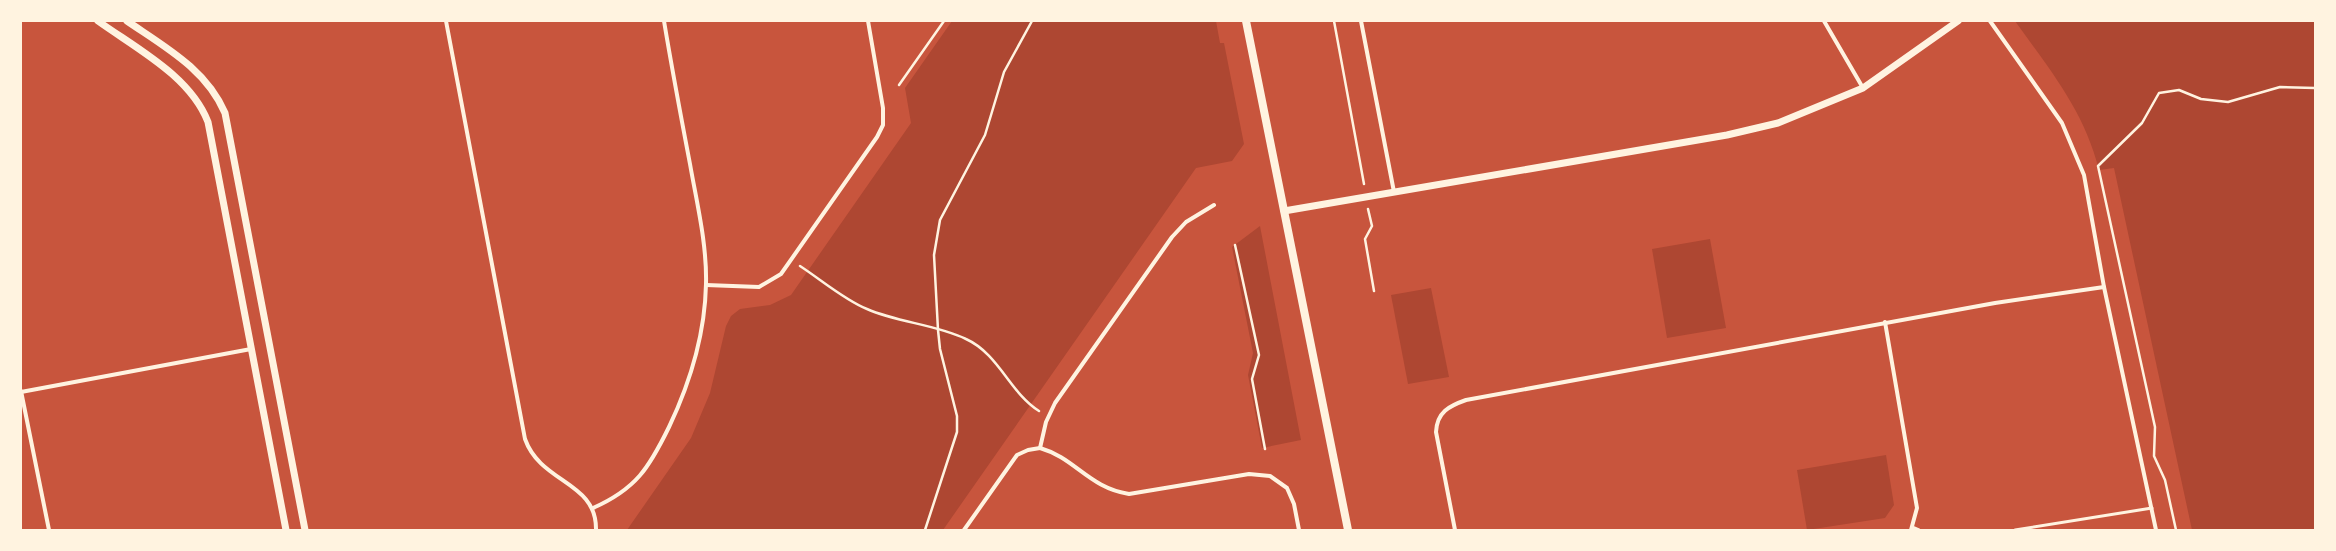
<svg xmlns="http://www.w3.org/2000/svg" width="2336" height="551" font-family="Arial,sans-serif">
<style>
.green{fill:#ae4732}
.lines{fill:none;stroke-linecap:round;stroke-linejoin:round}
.path{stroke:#fff3e0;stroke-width:2.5}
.service{stroke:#fff3e0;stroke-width:3}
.minor{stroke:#fff3e0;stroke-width:4}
.tertiary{stroke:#fff3e0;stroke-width:7}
.secondary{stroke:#fff3e0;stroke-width:8}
</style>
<rect width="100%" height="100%" fill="#c8553d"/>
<g class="green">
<polygon points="952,21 1216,21 1220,43 1224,43 1244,144 1232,161 1196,168 943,530 627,530 691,438 710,393 726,326 731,316 740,309 770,305 791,295 911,123 905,88"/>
<path d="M2015,21H2315V530H2192L2114,168L2099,170C2084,110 2050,70 2015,21Z"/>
<polygon points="1260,226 1301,440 1262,448 1248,375 1253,353 1232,247"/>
<polygon points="1710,239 1726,328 1667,338 1652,249"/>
<polygon points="1431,288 1449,377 1408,384 1391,295"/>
<polygon points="1886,455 1894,505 1885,518 1807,530 1797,470"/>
</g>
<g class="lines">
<g class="path">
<polyline points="1334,21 1364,184"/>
<polyline points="899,85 944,21"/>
<polyline points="1368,209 1372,226 1365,239 1374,291"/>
<polyline points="1235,245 1259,355 1252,379 1265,449"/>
<path d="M800,266C820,279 846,301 867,309C899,323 935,324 966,339C999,354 1010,393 1039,411"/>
<polyline points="925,530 957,432 957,416 940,349 938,330 934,255 940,220 985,135 1004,72 1032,21"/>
<polyline points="2176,530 2165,480 2154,456 2155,427 2098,166 2142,123 2159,93 2179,90 2201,99 2228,102 2280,87 2315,88"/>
</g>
<g class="service">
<polyline points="1912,527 1919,530"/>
<polyline points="2015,530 2152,508"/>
</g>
<g class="minor">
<path d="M446,21L525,439C541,484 597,481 596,530"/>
<polyline points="1361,21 1394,192"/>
<polyline points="1824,21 1863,88"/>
<polyline points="1990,21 2062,123 2084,175 2104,287 2156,530"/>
<polyline points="706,285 759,287 781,274 877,137 883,125 883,108 868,21"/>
<polyline points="1885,322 1917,508 1911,530"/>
<polyline points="21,391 49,530"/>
<polyline points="21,392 251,349"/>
<path d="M1040,448C1075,458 1089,488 1129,494L1249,474L1270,476L1287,488L1294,504L1299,530"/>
<path d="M593,508C636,489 649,468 669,427C690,383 705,333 706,284C707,244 697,204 690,164C681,117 672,69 664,21"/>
<polyline points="964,530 1017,455 1028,450 1040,448 1046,422 1055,403 1172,237 1186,222 1214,205"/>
<path d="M1455,530L1436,432C1437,412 1449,406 1466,400L1995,303L2104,287"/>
</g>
<g class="tertiary">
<path d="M98,21C137,49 190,76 208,122L286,530"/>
<path d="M127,21C165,47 206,69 225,113L305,530"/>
<polyline points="1284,211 1727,135 1778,123 1863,88 1958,21"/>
</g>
<polyline class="secondary" points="1246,21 1348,530"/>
</g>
<rect width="2336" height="551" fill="none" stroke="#fff3e0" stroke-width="44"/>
</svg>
